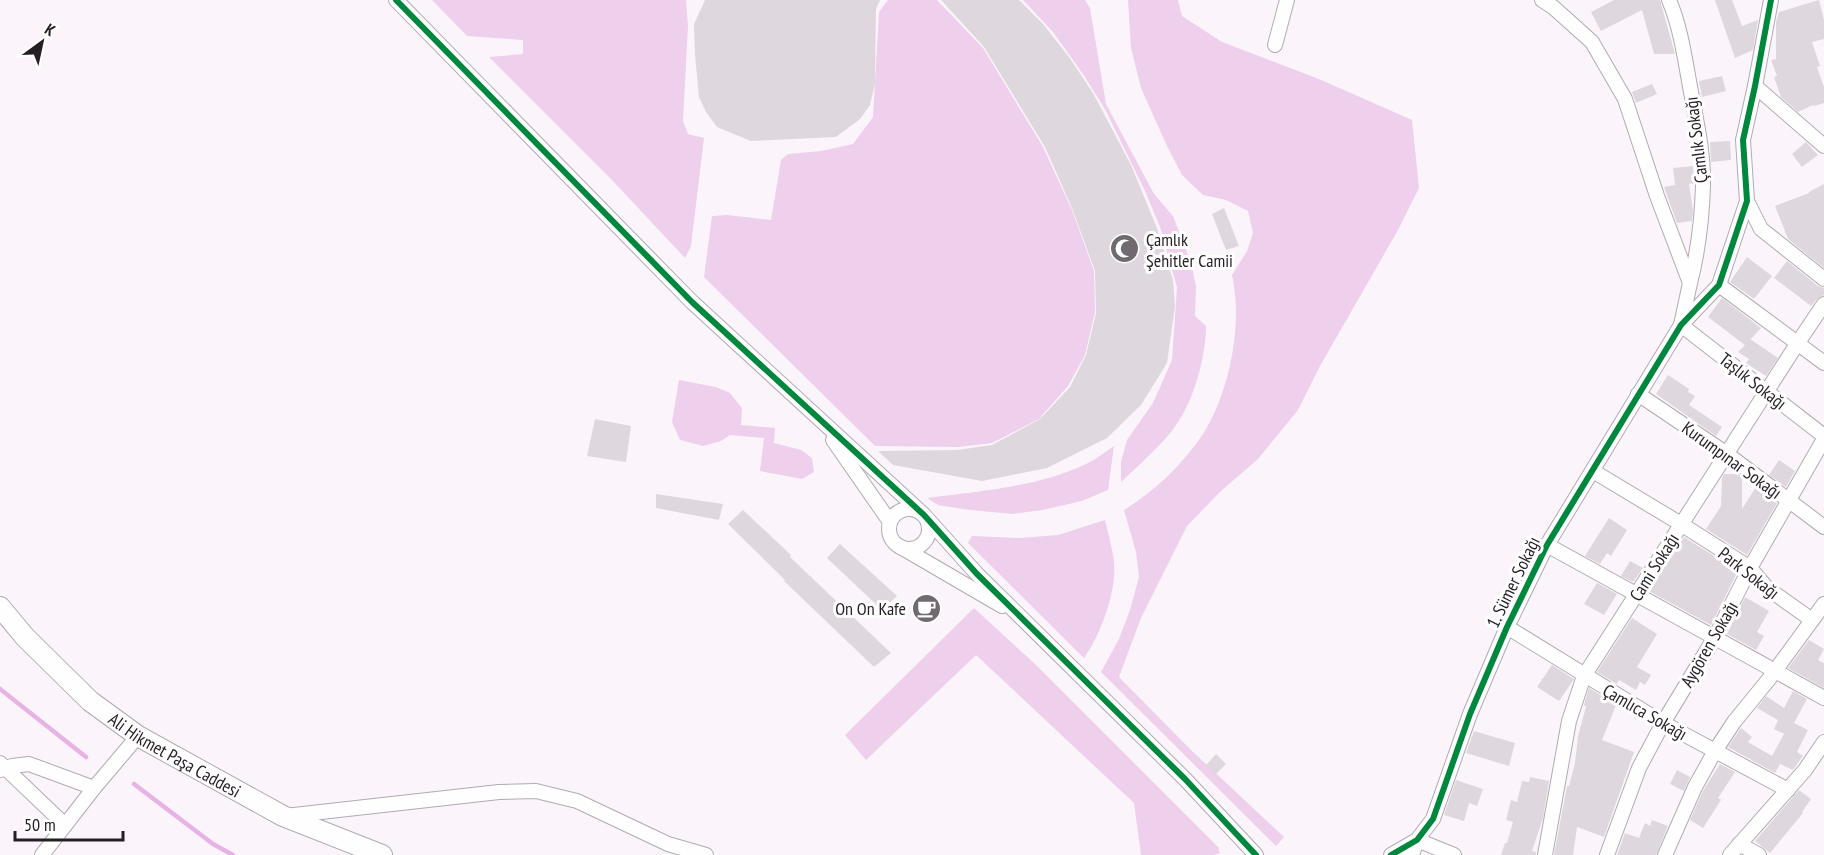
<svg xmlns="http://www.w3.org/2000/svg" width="1824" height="855" font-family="'PT Sans Narrow',sans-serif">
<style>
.green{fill:#eecfec}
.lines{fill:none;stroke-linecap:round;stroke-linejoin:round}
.stream{stroke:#e7b3e4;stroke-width:4.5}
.building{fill:#ded8de}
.minor-casing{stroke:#b1abb1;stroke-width:16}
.secondary-casing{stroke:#b1abb1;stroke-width:22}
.minor{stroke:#fefefe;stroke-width:14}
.secondary{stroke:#fefefe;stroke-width:20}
.cycleway-casing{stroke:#fff;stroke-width:10}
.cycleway{stroke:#00873e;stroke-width:6}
.labels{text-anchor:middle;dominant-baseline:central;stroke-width:6;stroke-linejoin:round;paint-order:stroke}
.street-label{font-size:18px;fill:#251e24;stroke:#fff}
.poi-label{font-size:18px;fill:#251e24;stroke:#fff;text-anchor:start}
</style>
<rect width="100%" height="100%" fill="#fbf5fb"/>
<g class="green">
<polygon points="432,0 686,0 688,26 683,121 688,134 704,138 691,246 685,258 611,179 489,57 523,54 523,40 467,36"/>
<polygon points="888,0 937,0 983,48 1043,147 1072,210 1094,271 1095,312 1085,355 1068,386 1039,419 992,443 958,447 875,446 704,277 712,216 727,215 771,220 781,160 788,154 821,151 853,144 873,117 879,12"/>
<path d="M1023,0H1085L1090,8L1106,104L1154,194L1173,216L1191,263L1196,286L1195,316L1206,326C1206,359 1192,407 1171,432C1156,450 1138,466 1121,482V462L1127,440L1153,403L1172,360L1177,287L1160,227L1145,191L1106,111L1085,77L1053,32Z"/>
<path d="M1128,0H1178L1182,16L1222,42L1319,79L1412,120L1419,188L1398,230L1320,366L1298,410L1258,459L1221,491L1187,526L1141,618L1119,677L1192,751L1284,837L1276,846L1101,672L1119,639L1130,610L1139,577L1136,552L1124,510C1155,491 1183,464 1203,434C1230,391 1243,324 1232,275L1247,251L1253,233L1248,211L1226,200L1203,195L1182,175L1167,146L1141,88L1131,48Z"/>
<polygon points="679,380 716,387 730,393 742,408 741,425 775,428 774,443 801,450 812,458 814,472 802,479 760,471 764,438 730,435 721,441 703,446 680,440 672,422"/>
<path d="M1114,446L1108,490L1082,501L1042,510L1013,514L970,510L938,505L927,498C980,491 1038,487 1086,464C1096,459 1105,452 1114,446Z"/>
<path d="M1105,520C1108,533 1112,547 1114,561C1117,591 1101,634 1084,658L968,543L972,536L1020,538L1058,535Z"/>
<polygon points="974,608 1036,665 1218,847 1220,853 1214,855 1141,855 1134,803 976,655 866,760 845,735"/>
</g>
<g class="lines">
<g class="stream">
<polyline points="0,689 86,757"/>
<polyline points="134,784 213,844 233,855"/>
</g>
</g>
<g class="building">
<polygon points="705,0 880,0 876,9 875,83 870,105 860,119 836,137 751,141 717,127 706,112 699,97 695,55 694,24"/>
<polygon points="941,0 1019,0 1043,24 1069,57 1093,93 1131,165 1157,228 1173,280 1175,306 1167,363 1141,405 1107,438 1047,468 982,481 893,465 878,451 957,450 992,445 1040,419 1070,387 1086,355 1096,313 1095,271 1072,208 1045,147 984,47"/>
<polygon points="1614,0 1660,0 1675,54 1654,54 1642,10 1601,31 1591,12"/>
<polygon points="1715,0 1732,0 1742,26 1758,20 1753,50 1735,58"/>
<polygon points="1819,0 1824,20 1824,39 1812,42 1820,66 1817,67 1824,87 1824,103 1814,106 1813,105 1798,112 1781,97 1774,77 1777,76 1771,60 1776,59 1776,22 1779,12"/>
<polygon points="1722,76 1726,91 1702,97 1699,81"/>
<polygon points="1652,84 1657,94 1636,103 1632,92"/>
<polygon points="1730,141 1731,160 1711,162 1710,142"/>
<polygon points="1806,142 1818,155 1802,167 1792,154"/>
<polygon points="1693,166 1694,183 1689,184 1693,210 1692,221 1677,223 1664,187 1675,185 1673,168"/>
<polygon points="1824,184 1824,268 1788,239 1775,206 1809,193 1809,192"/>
<polygon points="1224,208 1239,246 1226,250 1212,214"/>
<polygon points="1747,257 1772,276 1754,299 1730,282"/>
<polygon points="1787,261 1818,286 1824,288 1824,295 1817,299 1811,306 1774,278"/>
<polygon points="1722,298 1761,328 1749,341 1750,339 1778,358 1766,376 1746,363 1749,359 1738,352 1745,345 1708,317"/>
<polygon points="1668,375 1689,389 1688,392 1695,396 1689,405 1722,427 1716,436 1656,394"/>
<polygon points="595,419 631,426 626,462 587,456"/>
<polygon points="1779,460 1795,471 1786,487 1769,475"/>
<polygon points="1724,474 1739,474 1742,477 1742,509 1756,487 1777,503 1747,555 1706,529 1721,506 1722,478"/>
<polygon points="656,494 723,504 719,520 656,508"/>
<polygon points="743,510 791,555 790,557 891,653 874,667 784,581 785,580 728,524"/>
<polygon points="1609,518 1627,530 1611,556 1607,553 1600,564 1585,556"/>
<polygon points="1684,537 1738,571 1711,625 1649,591"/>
<polygon points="840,544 897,596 882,610 827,558"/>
<polygon points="1630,561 1643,568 1633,582 1621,576"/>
<polygon points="1597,583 1617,594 1604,615 1584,604"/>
<polygon points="1745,597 1769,611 1757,632 1764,636 1756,650 1727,634"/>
<polygon points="1632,618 1657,634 1637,667 1651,675 1645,685 1640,682 1636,690 1619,680 1617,684 1597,672"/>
<polygon points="1809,640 1824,649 1818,660 1824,663 1824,688 1788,668"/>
<polygon points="1552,665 1574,679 1559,701 1537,687"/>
<polygon points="1589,688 1616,705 1602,740 1634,752 1604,837 1577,827 1573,855 1554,855 1567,786 1569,786 1575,763 1578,736 1586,707 1584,705"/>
<polygon points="1793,691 1807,699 1794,723 1808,730 1797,752 1803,756 1793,770 1780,764 1775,773 1728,747 1741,728 1752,737 1748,742 1772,756 1784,734 1774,729 1778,720 1757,708 1766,696 1784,708"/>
<polygon points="1474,731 1515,743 1509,766 1466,753"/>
<polygon points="1216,754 1226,764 1216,774 1206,765"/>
<polygon points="1720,764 1735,772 1718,798 1721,800 1703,828 1690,820 1703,791"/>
<polygon points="1677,770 1690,777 1684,791 1670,784"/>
<polygon points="1530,777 1549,781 1543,818 1532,851 1536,852 1536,855 1501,855 1505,843 1507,843 1513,822 1506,820 1511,800 1517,802 1522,781 1529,782"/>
<polygon points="1456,780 1483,789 1477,806 1469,803 1464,821 1444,815"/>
<polygon points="1799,790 1811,799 1802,812 1803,813 1770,853 1755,841"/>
<polygon points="1652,820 1668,826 1656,855 1617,855 1625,833 1639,838 1645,823 1650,826"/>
</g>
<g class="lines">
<defs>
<g id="minor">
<polyline points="396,0 692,302 924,515 977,574 1185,779 1256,855"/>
<polyline points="1542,0 1553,7 1592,42 1625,99 1657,196 1690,283 1681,325"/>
<path d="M1669,0C1680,26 1684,53 1689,81C1695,115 1704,151 1703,186C1702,218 1698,252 1690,283"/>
<polyline points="1275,45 1287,0"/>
<polyline points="1755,86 1824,146"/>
<polyline points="1747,201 1761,229 1824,279"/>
<polyline points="1719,285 1824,363"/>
<polyline points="1681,325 1824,436"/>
<polyline points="1638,394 1727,454 1824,527"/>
<polyline points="833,440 890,522"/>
<polyline points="1593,471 1681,524 1750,568 1767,588 1812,620"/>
<circle cx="909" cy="529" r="20"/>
<polyline points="1547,545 1824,698"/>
<polyline points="899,546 1002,606"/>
<polyline points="1507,627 1663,723 1788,790"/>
<polyline points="0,763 65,825"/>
<polyline points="0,770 12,766 29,764 94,788"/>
<polyline points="285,816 499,792 536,791 577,801 668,844 706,855"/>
<polyline points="1739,844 1759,855"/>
<polyline points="42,855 94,788 138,736"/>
<polyline points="1391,855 1417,840 1433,819 1470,714 1507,627 1547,545 1681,325 1719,285 1747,201 1743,140 1755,86 1771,0"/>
<polyline points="1412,855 1417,840 1454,855"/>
<polyline points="1545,855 1569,721 1584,676 1797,344 1824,304"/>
<polyline points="1607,855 1639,768 1663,723 1715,637 1750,568 1824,439"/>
<polyline points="1665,855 1695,787 1715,751 1734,722 1769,679 1824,604"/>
<polyline points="1730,855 1805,770 1824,742"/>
</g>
<g id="secondary">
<path id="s1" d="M0,607L25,637L90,701L138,736L283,816L382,855"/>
</g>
</defs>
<use href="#minor" class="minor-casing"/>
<use href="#secondary" class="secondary-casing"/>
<use href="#minor" class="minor"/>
<use href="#secondary" class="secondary"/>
<defs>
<g id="cycleway">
<polyline points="396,0 692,302 924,515 977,574 1185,779 1256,855"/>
<polyline points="1391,855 1417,840 1433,819 1470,714 1507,627 1547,545 1681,325 1719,285 1747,201 1743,140 1755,86 1771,0"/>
</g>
</defs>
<use href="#cycleway" class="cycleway-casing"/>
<use href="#cycleway" class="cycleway"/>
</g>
<defs>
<symbol id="mosque-disc" viewBox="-11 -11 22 22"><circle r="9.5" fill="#70696f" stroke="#fff"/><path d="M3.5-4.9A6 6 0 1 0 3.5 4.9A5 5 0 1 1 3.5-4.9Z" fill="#fff"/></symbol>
<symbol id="cafe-disc" viewBox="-11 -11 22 22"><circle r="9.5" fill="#70696f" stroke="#fff"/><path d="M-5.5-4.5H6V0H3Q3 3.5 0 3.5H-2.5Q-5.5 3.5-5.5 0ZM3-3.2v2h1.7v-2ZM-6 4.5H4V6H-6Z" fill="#fff"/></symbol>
</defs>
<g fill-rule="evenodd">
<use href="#mosque-disc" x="1108" y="232" width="33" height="33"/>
<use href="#cafe-disc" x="910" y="592" width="33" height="33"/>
</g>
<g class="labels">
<g class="street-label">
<text transform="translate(1696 140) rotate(-97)">Çamlık Sokağı</text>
<text transform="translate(1753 381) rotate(38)">Taşlık Sokağı</text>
<text transform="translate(1732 460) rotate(36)">Kurumpınar Sokağı</text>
<text transform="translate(1654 567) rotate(-58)">Cami Sokağı</text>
<text transform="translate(1749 573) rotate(38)">Park Sokağı</text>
<text transform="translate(1513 582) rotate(-64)">1. Sümer Sokağı</text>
<text transform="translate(1709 644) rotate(-60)">Aygören Sokağı</text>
<text transform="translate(1645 712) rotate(30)">Çamlıca Sokağı</text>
<text stroke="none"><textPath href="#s1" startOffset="231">Ali Hikmet Paşa Caddesi</textPath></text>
</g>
<g class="poi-label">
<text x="1146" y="239">Çamlık<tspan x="1146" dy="21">Şehitler Camii</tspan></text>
<text x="906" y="608" text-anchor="end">On On Kafe</text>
</g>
</g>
<g transform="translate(42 42) rotate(33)" stroke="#ffffff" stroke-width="4.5" paint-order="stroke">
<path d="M0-4.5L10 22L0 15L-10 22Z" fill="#251e24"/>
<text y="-9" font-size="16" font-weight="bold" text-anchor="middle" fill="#251e24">K</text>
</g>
<path d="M15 831v9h108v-9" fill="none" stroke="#251e24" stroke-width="3"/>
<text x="24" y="831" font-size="18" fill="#251e24" stroke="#ffffff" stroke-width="4.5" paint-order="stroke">50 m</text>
</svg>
